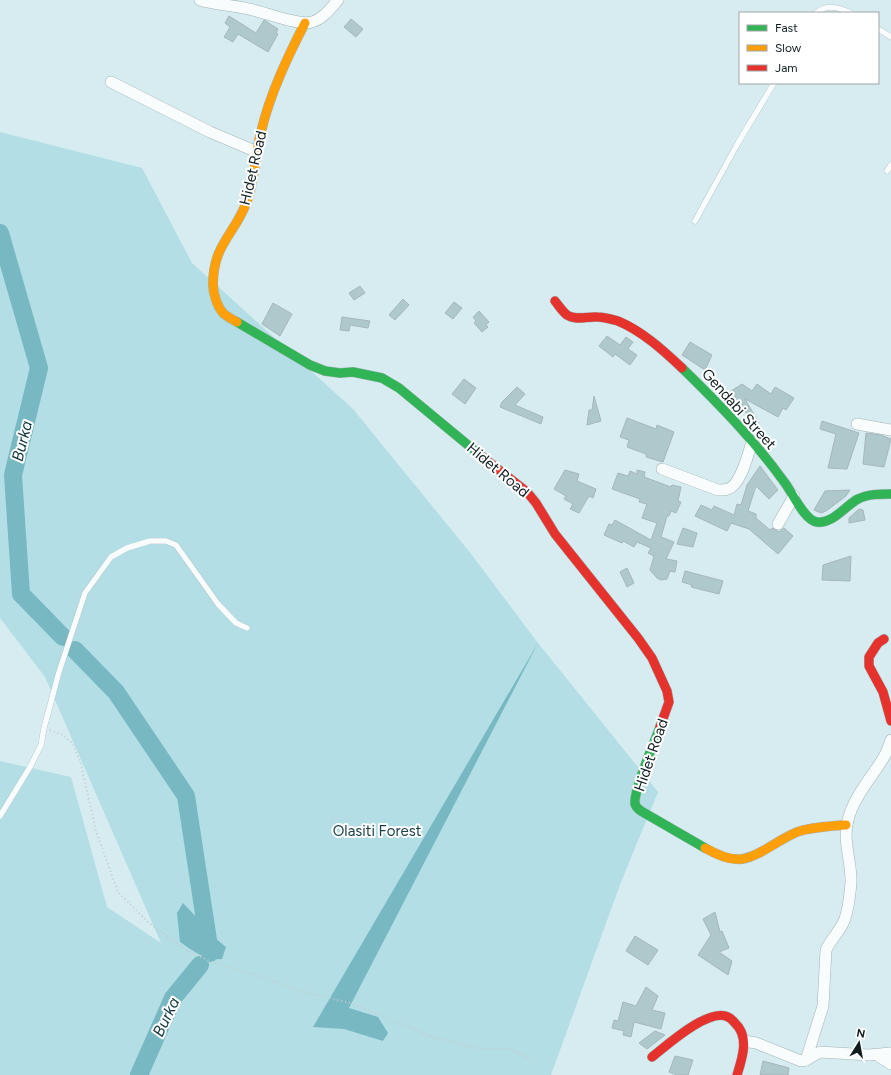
<svg xmlns="http://www.w3.org/2000/svg" width="891" height="1075" font-family="Figtree,sans-serif">
<style>
.green{fill:#b4dee5}
.water{fill:#78b8c2}
.lines{fill:none;stroke-linecap:round;stroke-linejoin:round}
.river{stroke:#78b8c2;stroke-width:18}
.building{fill:#aec8cc;stroke:#a6b7ba}
.lane-casing{stroke:#a1b2b5;stroke-width:6}
.street-casing{stroke:#a1b2b5;stroke-width:12}
.fast-casing{stroke:#a1b2b5;stroke-width:10}
.slow-casing{stroke:#a1b2b5;stroke-width:10}
.jam-casing{stroke:#a1b2b5;stroke-width:10}
.path{stroke:#c3cbcc;stroke-width:2;stroke-dasharray:1 3;stroke-linecap:butt}
.lane{stroke:#f9fcfd;stroke-width:5.5}
.street{stroke:#f9fcfd;stroke-width:11}
.fast{stroke:#30b455;stroke-width:9}
.slow{stroke:#ff9f0a;stroke-width:9}
.jam{stroke:#e5322d;stroke-width:9}
.labels{text-anchor:middle;dominant-baseline:central;stroke-width:4;stroke-linejoin:round;paint-order:stroke}
.street-label{font-size:15px;fill:#0f1d20;stroke:#fff}
.park-label{font-size:15px;fill:#1b4148;stroke:#fff}
.water-label{font-size:16px;font-style:italic;fill:#0e363c;stroke:#fff}
</style>
<rect width="100%" height="100%" fill="#d6ecf0"/>
<polygon class="green" points="0,132 142,168 192,263 353,409 472,555 538,643 658,792 621,882 551,1075 0,1075 0,761 71,777 107,907 161,943 45,677 0,618"/>
<g class="water">
<polygon points="538,643 349,1008 378,1017 388,1033 383,1041 344,1029 313,1027"/>
<path d="M183,903L201,922L205,930L226,947L222,959C206,961 193,951 180,942L177,913Z"/>
</g>
<g class="lines">
<g class="river">
<polyline points="0,233 39,368 13,475 21,594 63,637"/>
<polyline points="75,650 116,692 186,796 210,953"/>
<polyline points="139,1075 173,998 200,965"/>
</g>
</g>
<g class="building">
<polygon points="229,16 256,33 264,20 278,29 276,33 278,34 268,52 238,34 233,42 224,37 230,27 225,23"/>
<polygon points="351,19 363,29 356,37 344,27"/>
<polygon points="360,286 365,293 354,300 349,293"/>
<polygon points="403,299 409,305 395,320 389,315"/>
<polygon points="454,302 462,308 453,319 445,313"/>
<polygon points="273,303 292,314 280,336 262,324"/>
<polygon points="479,311 489,322 486,325 488,327 482,332 474,323 476,321 473,317"/>
<polygon points="342,317 370,321 368,328 350,325 349,331 340,330"/>
<polygon points="607,336 620,345 626,337 633,342 628,349 637,355 630,365 615,354 613,357 599,346"/>
<polygon points="690,342 712,355 705,370 682,355"/>
<polygon points="464,379 476,388 465,404 452,394"/>
<polygon points="742,384 752,391 757,384 771,394 775,387 794,398 786,410 783,408 778,417 745,399 759,423 734,404 732,405 725,395"/>
<polygon points="517,387 525,394 515,405 543,417 541,424 500,407 502,402"/>
<polygon points="594,396 601,421 587,425 589,410 592,410"/>
<polygon points="627,418 656,429 657,425 674,432 663,462 646,457 646,454 627,447 629,440 620,437"/>
<polygon points="822,421 859,433 847,469 828,468 836,434 820,429"/>
<polygon points="866,433 881,435 891,439 884,467 863,464"/>
<polygon points="760,466 778,490 769,499 756,486 748,511 756,514 756,518 770,530 772,528 779,532 784,528 793,536 778,554 749,529 731,523 727,531 695,516 701,505 712,510 714,506 734,515 737,504 741,505 747,485"/>
<polygon points="565,470 579,474 577,481 596,489 593,498 589,496 579,513 570,509 573,504 564,499 566,496 554,489"/>
<polygon points="637,470 645,472 644,477 671,487 672,485 681,487 678,501 681,502 676,513 671,511 669,516 667,516 661,537 674,542 666,559 677,561 675,572 670,571 667,579 661,580 657,578 650,570 654,556 648,553 651,548 637,542 634,547 623,541 622,543 604,535 609,524 612,525 615,520 651,540 657,523 642,518 647,504 639,502 640,499 612,489 618,473 628,476 630,471 637,474"/>
<polygon points="850,490 846,496 826,511 821,513 814,510 825,491"/>
<polygon points="859,509 863,510 865,520 849,523 849,518"/>
<polygon points="683,528 697,533 693,547 677,544"/>
<polygon points="851,556 850,581 822,580 823,565"/>
<polygon points="627,568 634,583 627,587 620,572"/>
<polygon points="685,571 723,581 719,594 691,587 692,585 682,582"/>
<polygon points="715,912 720,932 722,931 729,948 719,952 732,961 728,975 698,955 711,935 703,919"/>
<polygon points="635,936 658,950 648,965 626,951"/>
<polygon points="646,987 658,996 652,1010 665,1013 661,1029 634,1022 631,1037 623,1035 624,1031 612,1028 614,1020 618,1021 623,1002 636,1006"/>
<polygon points="655,1031 665,1035 647,1049 639,1043"/>
<polygon points="675,1056 693,1060 688,1075 677,1075 669,1072"/>
<polygon points="763,1061 789,1068 788,1075 760,1075"/>
</g>
<g class="lines">
<defs>
<g id="lane">
<path d="M816,13C827,4 838,7 851,13"/>
<polyline points="878,29 891,37"/>
<polyline points="887,171 891,165"/>
<polyline points="695,221 738,143 774,83"/>
<polyline points="0,816 30,767 41,745 44,728 59,672 85,593 111,557 127,548 150,541 166,541 176,545 218,604 236,623 247,628"/>
</g>
<g id="street">
<path d="M200,0C216,5 233,5 249,9C264,12 299,26 312,22C323,19 331,8 338,0"/>
<polyline points="111,82 210,132 257,152"/>
<polyline points="857,424 891,430"/>
<path d="M662,469L718,490C721,490 725,490 728,489C741,485 748,454 752,442"/>
<polyline points="778,524 794,496"/>
<polyline points="744,1041 756,1043 801,1061 806,1060 820,1052 869,1055 891,1053"/>
<polyline points="877,1055 891,1064"/>
<path d="M806,1060L823,1006L826,950C830,941 837,934 842,925C848,916 850,894 851,883C852,863 842,840 848,820C854,796 872,777 884,757C887,752 889,745 891,740"/>
</g>
<g id="fast">
<polyline points="237,322 310,365 325,371 340,373 353,372 382,378 399,388 480,455"/>
<path d="M682,368C719,404 755,441 785,483C793,494 805,521 817,522C833,524 845,506 858,499C868,494 880,494 891,494"/>
<path d="M660,727C655,741 633,791 635,804C636,807 638,809 641,811L705,848"/>
</g>
<g id="slow">
<path d="M237,322C233,320 228,317 224,314C217,307 213,293 213,284C213,244 236,233 247,201C255,179 255,155 261,132C270,94 287,58 305,23"/>
<path d="M705,848C738,867 748,860 778,842C785,838 793,833 800,831C815,827 831,826 846,825"/>
</g>
<g id="jam">
<path d="M555,301C559,306 562,311 567,315C576,321 587,316 597,317C604,317 611,319 618,321C642,331 663,350 682,368"/>
<polyline points="480,455 527,492 536,503 555,534 638,638 652,658 667,691 669,702 660,727"/>
<polyline points="884,639 878,643 869,657 869,666 883,692 891,721"/>
<path d="M652,1057C666,1046 709,1007 728,1017C731,1018 733,1021 735,1023C750,1037 742,1059 737,1075"/>
</g>
</defs>
<use href="#lane" class="lane-casing"/>
<use href="#street" class="street-casing"/>
<use href="#fast" class="fast-casing"/>
<use href="#slow" class="slow-casing"/>
<use href="#jam" class="jam-casing"/>
<polyline class="path" points="50,730 63,735 73,744 81,764 96,831 118,892 149,923 187,951 214,963 254,974 301,991 350,1003 433,1037 480,1049 510,1049 532,1059"/>
<use href="#lane" class="lane"/>
<use href="#street" class="street"/>
<use href="#fast" class="fast"/>
<use href="#slow" class="slow"/>
<use href="#jam" class="jam"/>
</g>
<g class="labels">
<g class="street-label">
<text transform="translate(253 168) rotate(-77)">Hidet Road</text>
<text transform="translate(739 409) rotate(48)">Gendabi Street</text>
<text transform="translate(498 470) rotate(40)">Hidet Road</text>
<text transform="translate(651 755) rotate(-71)">Hidet Road</text>
</g>
<g class="park-label">
<text x="377" y="831">Olasiti Forest</text>
</g>
<g class="water-label">
<text transform="translate(22 441) rotate(-76)">Burka</text>
<text transform="translate(166 1017) rotate(-64)">Burka</text>
</g>
</g>
<rect x="739" y="12" width="140" height="72" fill="#ffffff" stroke="#9fa5a6"/>
<rect x="747" y="25" width="20" height="6" fill="#30b455" stroke="#9fa5a6"/>
<text x="775" y="32" font-size="12" fill="#0f1d20">Fast</text>
<rect x="747" y="45" width="20" height="6" fill="#ff9f0a" stroke="#9fa5a6"/>
<text x="775" y="52" font-size="12" fill="#0f1d20">Slow</text>
<rect x="747" y="65" width="20" height="6" fill="#e5322d" stroke="#9fa5a6"/>
<text x="775" y="72" font-size="12" fill="#0f1d20">Jam</text>
<g transform="translate(859 1043) rotate(11)" stroke="#ffffff" stroke-width="3" paint-order="stroke">
<path d="M0-3L7 15L0 10L-7 15Z" fill="#0f1d20"/>
<text y="-6" font-size="11" font-weight="bold" text-anchor="middle" fill="#0f1d20">N</text>
</g>
</svg>
